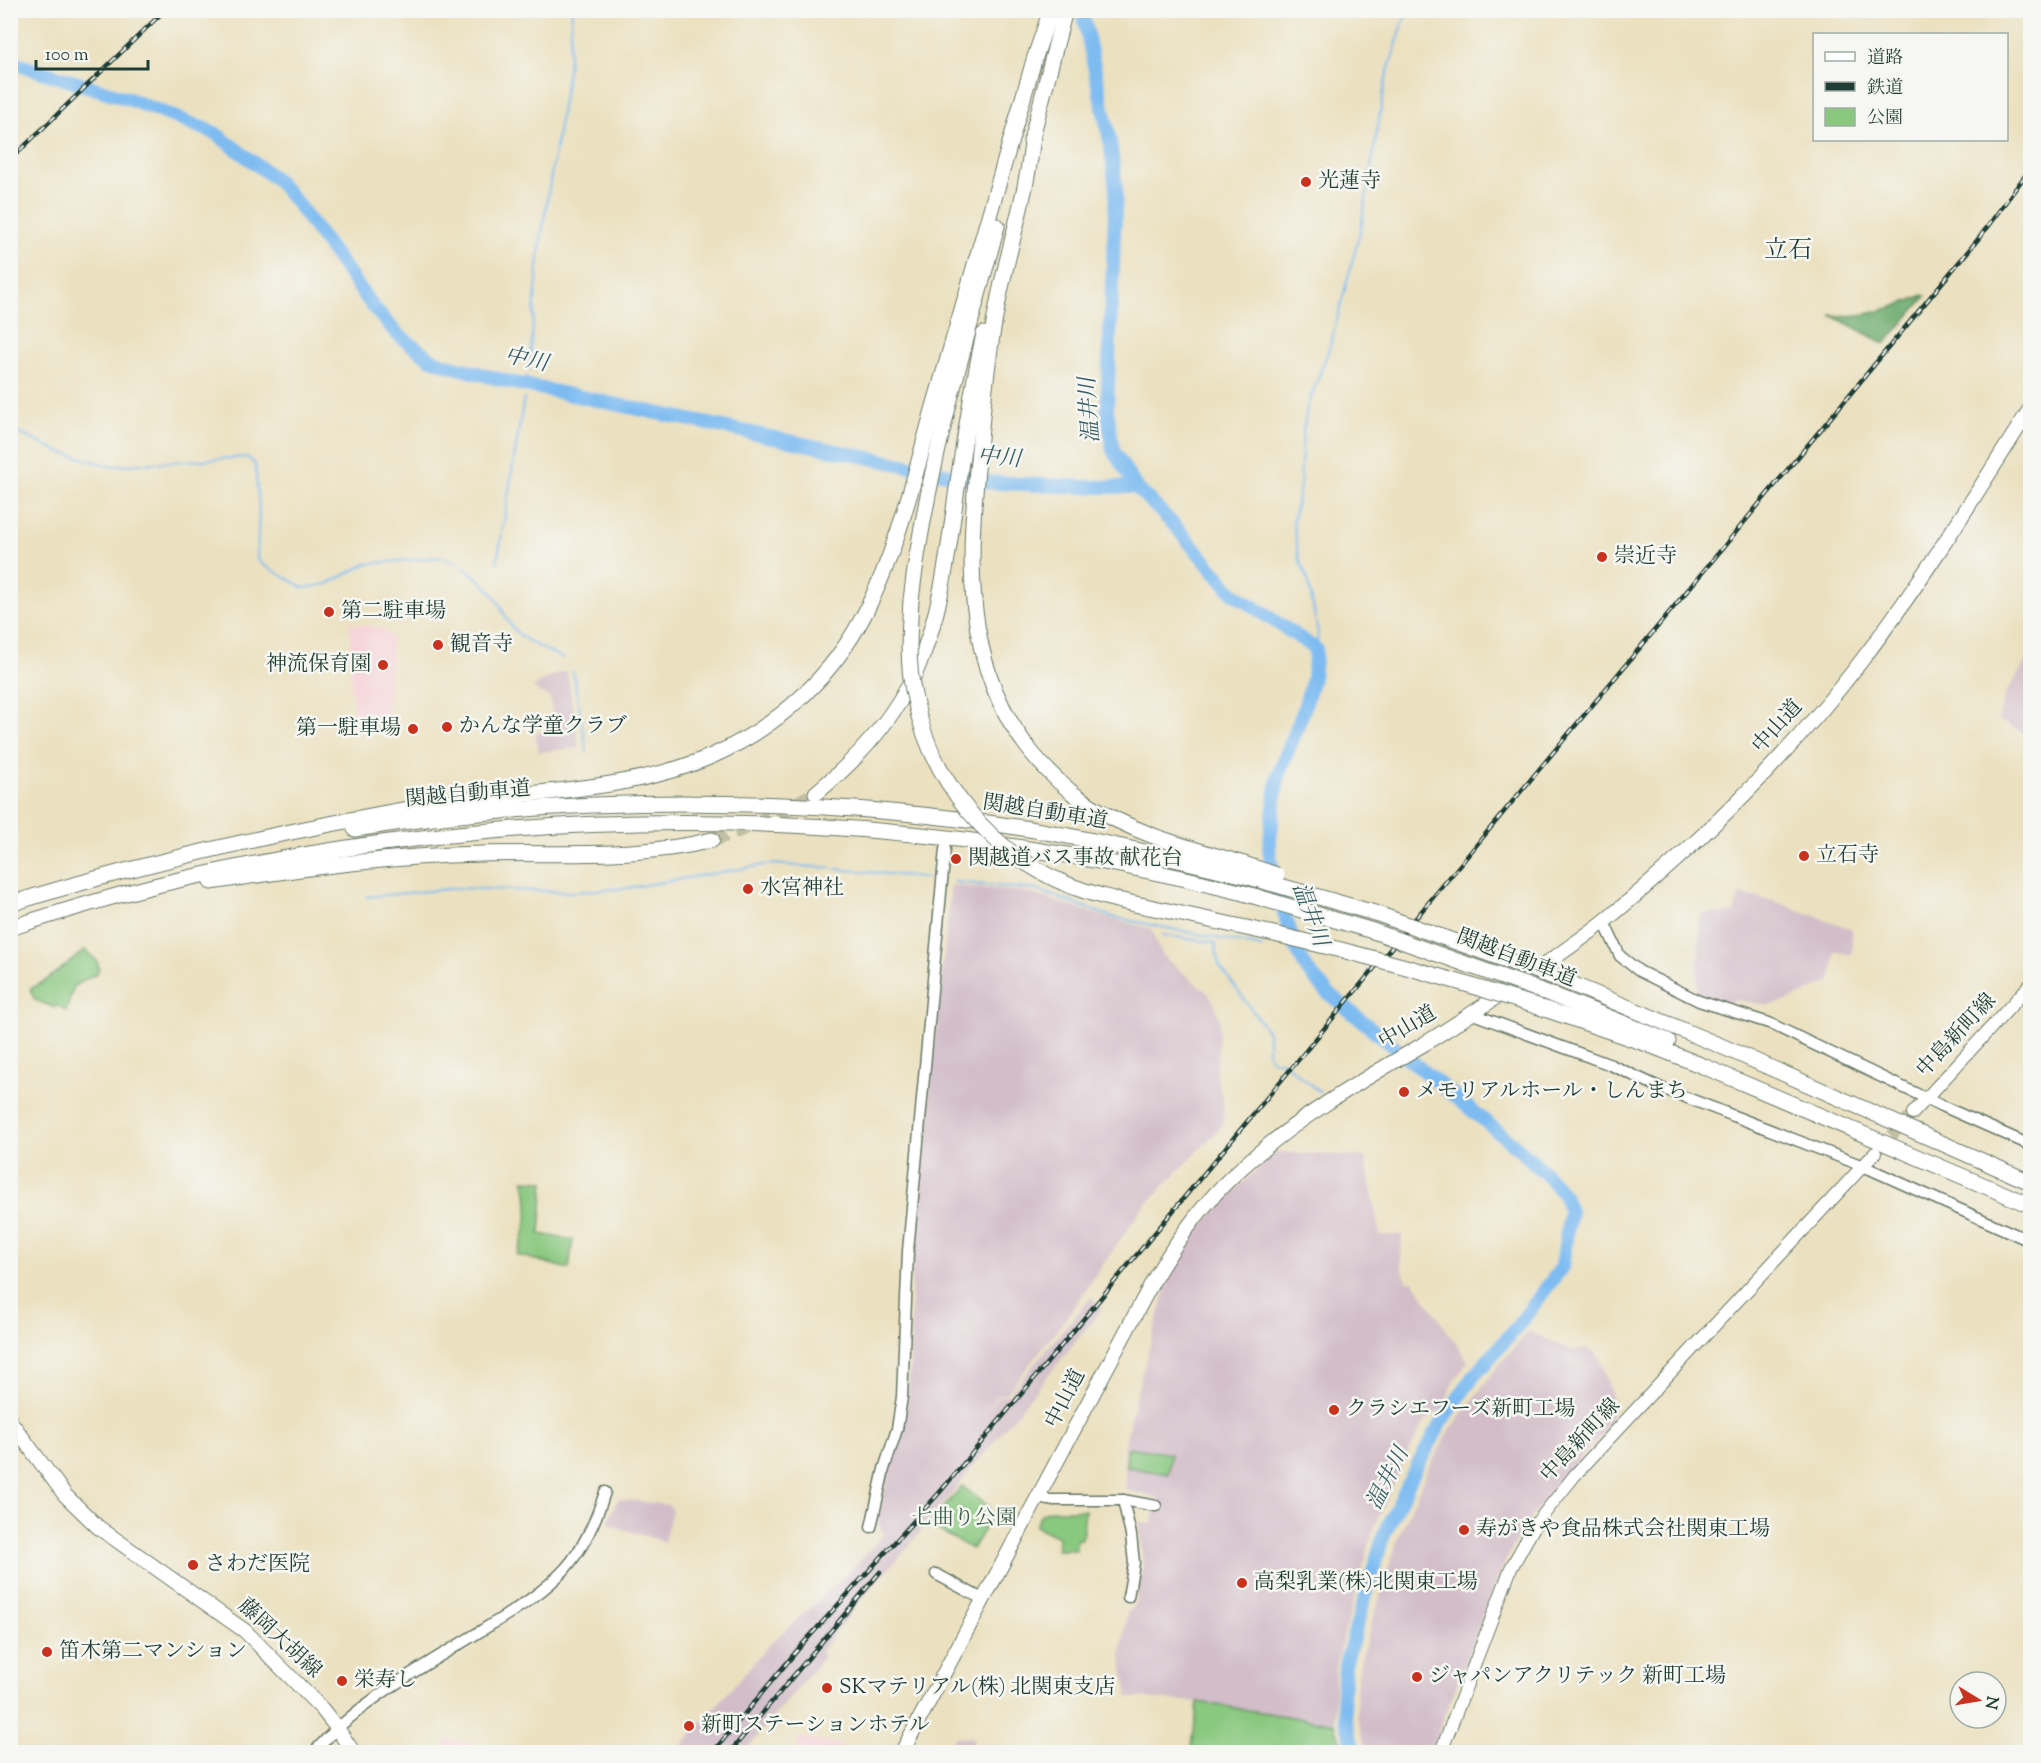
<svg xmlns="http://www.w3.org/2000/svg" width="2041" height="1763" font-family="'Sorts Mill Goudy','Noto Serif JP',serif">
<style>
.built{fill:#f7cfd5}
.industrial{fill:#d2bdc8}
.green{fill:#89c87f;stroke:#54825a;stroke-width:1.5}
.forest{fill:#6eac6e;stroke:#467451;stroke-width:1.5}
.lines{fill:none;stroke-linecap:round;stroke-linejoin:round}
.stream{stroke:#7dbbf1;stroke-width:2}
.river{stroke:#7dbbf1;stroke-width:14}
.secondary-tunnel{stroke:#c2c0a4;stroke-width:12;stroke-dasharray:12 6;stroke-linecap:butt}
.motorway-tunnel{stroke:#c2c0a4;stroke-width:15;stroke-dasharray:15 8;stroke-linecap:butt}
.tertiary-casing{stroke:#667665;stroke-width:13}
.secondary-casing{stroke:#667665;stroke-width:14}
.primary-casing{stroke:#667665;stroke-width:16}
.trunk-casing{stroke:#667665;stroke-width:16}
.motorway-casing{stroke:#667665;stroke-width:17}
.tertiary{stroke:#fff;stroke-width:10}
.secondary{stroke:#fff;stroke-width:12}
.primary{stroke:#fff;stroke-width:14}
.trunk{stroke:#fff;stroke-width:14}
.motorway{stroke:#fff;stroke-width:15}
.rail-casing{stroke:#1f3d34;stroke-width:4.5}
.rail{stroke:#f6f6f2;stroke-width:2;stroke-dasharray:7;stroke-linecap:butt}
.motorway-bridge-casing{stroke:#667665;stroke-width:17;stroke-linecap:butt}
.motorway-bridge{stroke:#fff;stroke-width:15}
.poi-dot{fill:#c8321e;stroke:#f6f6f2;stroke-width:2}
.labels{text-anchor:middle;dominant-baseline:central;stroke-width:5;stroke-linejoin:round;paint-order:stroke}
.poi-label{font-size:21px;fill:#1f3d34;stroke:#f6f6f2;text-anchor:start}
.street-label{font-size:21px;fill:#1f3d34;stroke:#f6f6f2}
.park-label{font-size:21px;fill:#3a6047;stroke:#f6f6f2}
.water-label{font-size:22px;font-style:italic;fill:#365c63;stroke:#f6f6f2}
.quarter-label{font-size:24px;fill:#1f3d34;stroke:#f6f6f2}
</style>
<rect width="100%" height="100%" fill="#f6f6f2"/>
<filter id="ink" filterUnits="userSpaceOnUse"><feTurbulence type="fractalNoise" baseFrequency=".0167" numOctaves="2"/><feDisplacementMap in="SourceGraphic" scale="12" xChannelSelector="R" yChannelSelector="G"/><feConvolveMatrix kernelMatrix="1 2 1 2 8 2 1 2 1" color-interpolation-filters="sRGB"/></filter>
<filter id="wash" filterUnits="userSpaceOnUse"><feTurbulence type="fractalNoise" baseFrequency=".008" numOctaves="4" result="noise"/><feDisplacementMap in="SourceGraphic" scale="24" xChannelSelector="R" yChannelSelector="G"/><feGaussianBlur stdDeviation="1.35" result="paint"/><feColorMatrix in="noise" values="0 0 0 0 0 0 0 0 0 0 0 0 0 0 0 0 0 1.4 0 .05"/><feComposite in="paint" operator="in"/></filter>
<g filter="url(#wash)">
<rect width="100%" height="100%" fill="#ebe1c0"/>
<g class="built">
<polygon points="350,619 354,624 381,628 392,638 387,719 356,717 353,710 351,684"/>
<polygon points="799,1737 842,1745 841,1752 797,1752"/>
<polygon points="449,1740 518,1751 442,1752 444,1745"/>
</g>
<g class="industrial">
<polygon points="2030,656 2030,736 1998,720 2006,693"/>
<polygon points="565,671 567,672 579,748 539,752 535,733 555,729 550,698 533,688 542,681"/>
<polygon points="951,885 1026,892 1108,918 1152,929 1158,947 1165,958 1208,993 1215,1005 1220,1021 1216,1075 1223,1102 1224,1121 1220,1128 1141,1210 1066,1318 1007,1393 997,1395 981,1417 998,1396 1008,1395 1091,1297 1103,1308 903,1553 870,1589 820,1652 824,1657 744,1752 676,1752 767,1647 844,1577 884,1534 878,1522 888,1469 905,1414 910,1371 912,1260"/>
<polygon points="1740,894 1773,901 1852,929 1852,955 1835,951 1831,981 1792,999 1777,1004 1767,1005 1734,1000 1732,1004 1697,994 1700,917 1702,913 1734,913"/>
<polygon points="1276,1152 1365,1157 1380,1235 1402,1235 1401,1264 1407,1282 1413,1281 1468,1361 1453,1383 1442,1409 1425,1421 1404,1461 1373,1531 1335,1667 1335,1724 1198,1702 1128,1697 1121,1656 1127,1614 1136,1602 1143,1564 1138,1522 1152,1524 1158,1498 1126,1490 1124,1447 1136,1394 1171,1271 1194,1236 1224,1201"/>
<polygon points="1529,1331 1571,1350 1588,1349 1596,1354 1601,1361 1612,1396 1611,1425 1546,1497 1522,1530 1503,1566 1489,1601 1431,1752 1367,1752 1357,1715 1356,1687 1361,1658 1397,1541 1426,1473 1450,1430 1498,1366"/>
<polygon points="618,1499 670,1505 672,1510 664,1542 611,1525 608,1521"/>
<polygon points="956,1737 973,1737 974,1750 951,1751 952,1740"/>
</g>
<g class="green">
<polygon points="85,950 97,961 99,968 96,975 91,976 74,986 66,1011 57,1005 55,1008 35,1000 30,989 45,981"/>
<path d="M524,1180L544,1181L540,1234L573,1240L569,1269L517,1255C527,1230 532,1206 524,1180Z"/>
<polygon points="1129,1447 1171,1454 1168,1474 1127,1467 1126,1449"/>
<polygon points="962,1486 988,1506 986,1511 993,1514 972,1549 929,1525"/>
<polygon points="1050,1510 1085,1510 1082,1539 1077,1539 1076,1550 1057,1550 1058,1537 1035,1526 1041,1514"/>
<polygon points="1198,1702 1335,1724 1343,1752 1191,1752"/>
</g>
<path class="forest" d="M1923,295L1926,296L1885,344L1831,315C1862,319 1895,308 1923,295Z"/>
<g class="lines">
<g class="stream">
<polyline points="529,370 540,245 568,69 572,10"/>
<polyline points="524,385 526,377"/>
<polyline points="526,391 528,378"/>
<path d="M10,429L60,452L110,466L247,457L255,464L259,509L257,558L263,565L304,588L327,584L366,564L441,557C460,561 486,583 497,600C502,609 506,620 513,628C524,642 547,650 562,658"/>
<polyline points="497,563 524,398"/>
<polyline points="1316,649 1318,633 1308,580 1299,558 1293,522 1300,486 1303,431 1307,408 1330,346 1361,228 1386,78 1407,10"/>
<polyline points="573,671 587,753"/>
<polyline points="837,869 929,878"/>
<polyline points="954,882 1037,890 1112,917 1262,947"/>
<polyline points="366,897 459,888 572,892 628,888 770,864 832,868"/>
<polyline points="1163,935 1215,943 1219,965 1268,1032 1268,1054 1274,1061 1282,1061 1320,1092"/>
<polyline points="1292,954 1300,956"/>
</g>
<g class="river">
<polyline points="1082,10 1110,141 1116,188 1107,410 1113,450 1136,487 1175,526 1232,592 1316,649 1313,678 1303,712 1278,776 1269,848 1275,886 1295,946 1308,971 1328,993 1518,1148 1545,1173 1564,1195 1567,1204 1570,1212 1562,1267 1517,1327 1472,1378 1441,1423 1415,1470 1383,1537 1345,1665 1343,1695 1346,1720 1354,1752"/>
<polyline points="10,62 126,98 215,133 277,180 296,202 373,307 397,334 431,359 447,365 510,382 984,482 1082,487 1136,487"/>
</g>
</g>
</g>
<g filter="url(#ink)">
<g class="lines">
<polyline class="secondary-tunnel" points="1879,1149 1913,1113"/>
<polyline class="motorway-tunnel" points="712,840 773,817 816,793"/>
<defs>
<g id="tertiary">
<polyline points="1604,922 1620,956 1639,971 1699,1001 1769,1023 1940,1105 2030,1145"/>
<polyline points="1473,1014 1611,1065 1659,1087 1863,1166 2030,1241"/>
<polyline points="1039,1498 1048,1500 1123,1500 1156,1506"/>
<polyline points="1123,1500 1131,1535 1134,1563 1128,1597"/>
<polyline points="871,1527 884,1469 897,1429 902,1397 908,1251 945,849"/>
<polyline points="936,1574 984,1600"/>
<path d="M314,1752C361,1699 425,1666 484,1629C513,1611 542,1594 565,1569C585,1546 596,1520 605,1492"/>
</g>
<g id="secondary">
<polyline points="1913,1113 2030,985"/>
<polyline points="1441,1752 1511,1568 1535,1525 1575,1475 1875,1153"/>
</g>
<polyline id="primary" points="10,1421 65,1495 98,1527 245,1631 322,1709 337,1728 353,1752"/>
<path id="trunk" d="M902,1752L1153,1281C1176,1241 1203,1203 1237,1172C1293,1120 1359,1082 1424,1044C1463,1020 1501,994 1540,968C1562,952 1585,937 1606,920C1700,843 1788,757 1862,660C1923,580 1976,494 2030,409"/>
<g id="motorway">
<path d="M1033,134C1028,191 1009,246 998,302C988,351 983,401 979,450C968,555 961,666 1032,753C1047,771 1065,789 1085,802C1133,834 1190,848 1244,864"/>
<polyline points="1031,141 1065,10"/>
<path d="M911,600C926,473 963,350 997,226"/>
<path d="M816,793C858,759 893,720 916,671C941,615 948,555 956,495C964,441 972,387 984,334"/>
<path d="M355,829C570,794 814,795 1029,829C1101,841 1171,858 1242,875"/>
<path d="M211,882C301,868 391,856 482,854C559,852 636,859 712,840"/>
<path d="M10,904C95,877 181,856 267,837C324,825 381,813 439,804C528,791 632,792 714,755C779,726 834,675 866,611C899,546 915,473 935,403C968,289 1001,174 1034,60L1051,10"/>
<path d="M10,928C72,908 134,889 197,876C541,800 899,805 1240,892"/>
<polyline points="1562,980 1721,1046 2030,1182"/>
<polyline points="1550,994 1668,1041"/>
<polyline points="1536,1006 1650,1045 1703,1066 2030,1205"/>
</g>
</defs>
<use href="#tertiary" class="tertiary-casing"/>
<use href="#secondary" class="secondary-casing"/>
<use href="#primary" class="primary-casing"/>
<use href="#trunk" class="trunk-casing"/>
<use href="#motorway" class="motorway-casing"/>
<use href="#tertiary" class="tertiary"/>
<use href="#secondary" class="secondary"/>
<use href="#primary" class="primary"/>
<use href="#trunk" class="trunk"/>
<use href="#motorway" class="motorway"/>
<defs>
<g id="rail">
<polyline points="10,160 165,10"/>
<polyline points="713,1752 800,1647 940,1492 1784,474 1979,238 2030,169"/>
<polyline points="730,1752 880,1572"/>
</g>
</defs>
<use href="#rail" class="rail-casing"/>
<use href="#rail" class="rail"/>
<defs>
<g id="motorway-bridge">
<path d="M911,600C909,632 907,664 914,695C930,780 990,854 1071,886C1100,897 1129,903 1159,909C1197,917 1236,926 1274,934C1363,954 1450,978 1536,1006"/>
<polyline points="1244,864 1277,875"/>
<polyline points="1242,875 1378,914 1562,980"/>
<polyline points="1240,892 1373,931 1550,994"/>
</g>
</defs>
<use href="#motorway-bridge" class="motorway-bridge-casing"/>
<use href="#motorway-bridge" class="motorway-bridge"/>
</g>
</g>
<g class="poi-dot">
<circle cx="1306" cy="182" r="6"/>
<circle cx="1602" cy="557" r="6"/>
<circle cx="329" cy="612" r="6"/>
<circle cx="438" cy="645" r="6"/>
<circle cx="383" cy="665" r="6"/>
<circle cx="447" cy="727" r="6"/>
<circle cx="413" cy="729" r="6"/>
<circle cx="1804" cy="856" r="6"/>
<circle cx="956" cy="859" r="6"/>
<circle cx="748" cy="889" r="6"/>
<circle cx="1404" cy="1092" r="6"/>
<circle cx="1334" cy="1410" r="6"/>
<circle cx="1464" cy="1530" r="6"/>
<circle cx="193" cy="1565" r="6"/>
<circle cx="1242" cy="1583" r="6"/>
<circle cx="47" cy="1652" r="6"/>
<circle cx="1417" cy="1677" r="6"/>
<circle cx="342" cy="1681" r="6"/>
<circle cx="827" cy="1688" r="6"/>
<circle cx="689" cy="1726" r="6"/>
</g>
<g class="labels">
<g class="poi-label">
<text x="1318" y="182">光蓮寺</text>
<text x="1614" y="557">崇近寺</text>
<text x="341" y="612">第二駐車場</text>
<text x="450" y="645">観音寺</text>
<text x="371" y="665" text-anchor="end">神流保育園</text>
<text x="459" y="727">かんな学童クラブ</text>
<text x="401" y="729" text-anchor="end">第一駐車場</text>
<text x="1816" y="856">立石寺</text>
<text x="968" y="859">関越道バス事故 献花台</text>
<text x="760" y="889">水宮神社</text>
<text x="1416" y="1092">メモリアルホール・しんまち</text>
<text x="1346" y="1410">クラシエフーズ新町工場</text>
<text x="1476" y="1530">寿がきや食品株式会社関東工場</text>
<text x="205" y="1565">さわだ医院</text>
<text x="1254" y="1583">高梨乳業(株)北関東工場</text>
<text x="59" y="1652">笛木第二マンション</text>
<text x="1429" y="1677">ジャパンアクリテック 新町工場</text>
<text x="354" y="1681">栄寿し</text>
<text x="839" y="1688">SKマテリアル(株) 北関東支店</text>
<text x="701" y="1726">新町ステーションホテル</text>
</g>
<g class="street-label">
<text transform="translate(1778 727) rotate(-48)">中山道</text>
<text transform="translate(468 795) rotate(-5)">関越自動車道</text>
<text transform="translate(1045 813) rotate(9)">関越自動車道</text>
<text transform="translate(1516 959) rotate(21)">関越自動車道</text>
<text transform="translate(1408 1028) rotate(-31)">中山道</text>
<text transform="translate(1957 1036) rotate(-47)">中島新町線</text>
<text transform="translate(1066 1399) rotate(-63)">中山道</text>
<text transform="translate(1581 1441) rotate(-47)">中島新町線</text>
<text transform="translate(279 1639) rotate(43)">藤岡大胡線</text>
</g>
<g class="park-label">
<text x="964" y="1519">七曲り公園</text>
</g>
<g class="water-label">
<text transform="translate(526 361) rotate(12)">中川</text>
<text transform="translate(1091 410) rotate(-94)">温井川</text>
<text transform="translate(999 459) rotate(5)">中川</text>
<text transform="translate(1309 915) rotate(70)">温井川</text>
<text transform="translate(1389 1479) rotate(-63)">温井川</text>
</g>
<g class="quarter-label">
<text x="1788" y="251">立石</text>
</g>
</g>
<rect width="2041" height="1763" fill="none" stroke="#f6f6f2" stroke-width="36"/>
<rect x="1813" y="33" width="195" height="108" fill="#f6f6f2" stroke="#a0aca6" stroke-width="1.5"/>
<rect x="1825" y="52" width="30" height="9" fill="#ffffff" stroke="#a0aca6" stroke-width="1.5"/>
<text x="1867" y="63" font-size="18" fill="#1f3d34">道路</text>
<rect x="1825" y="82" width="30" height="9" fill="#1f3d34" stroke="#a0aca6" stroke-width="1.5"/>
<text x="1867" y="93" font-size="18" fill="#1f3d34">鉄道</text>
<rect x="1825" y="108" width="30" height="18" fill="#89c87f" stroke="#a0aca6" stroke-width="1.5"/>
<text x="1867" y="123" font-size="18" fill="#1f3d34">公園</text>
<g transform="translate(1978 1700) rotate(101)"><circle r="28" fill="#f6f6f2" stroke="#a0aca6" stroke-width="1.5"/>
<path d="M0-4.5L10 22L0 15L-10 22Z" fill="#c8321e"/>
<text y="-9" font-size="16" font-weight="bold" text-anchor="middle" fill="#1f3d34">N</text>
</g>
<path d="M36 60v9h112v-9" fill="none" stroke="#1f3d34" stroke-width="3"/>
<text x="45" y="60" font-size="18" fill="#1f3d34" stroke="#f6f6f2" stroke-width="4.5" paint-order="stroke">100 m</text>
</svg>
